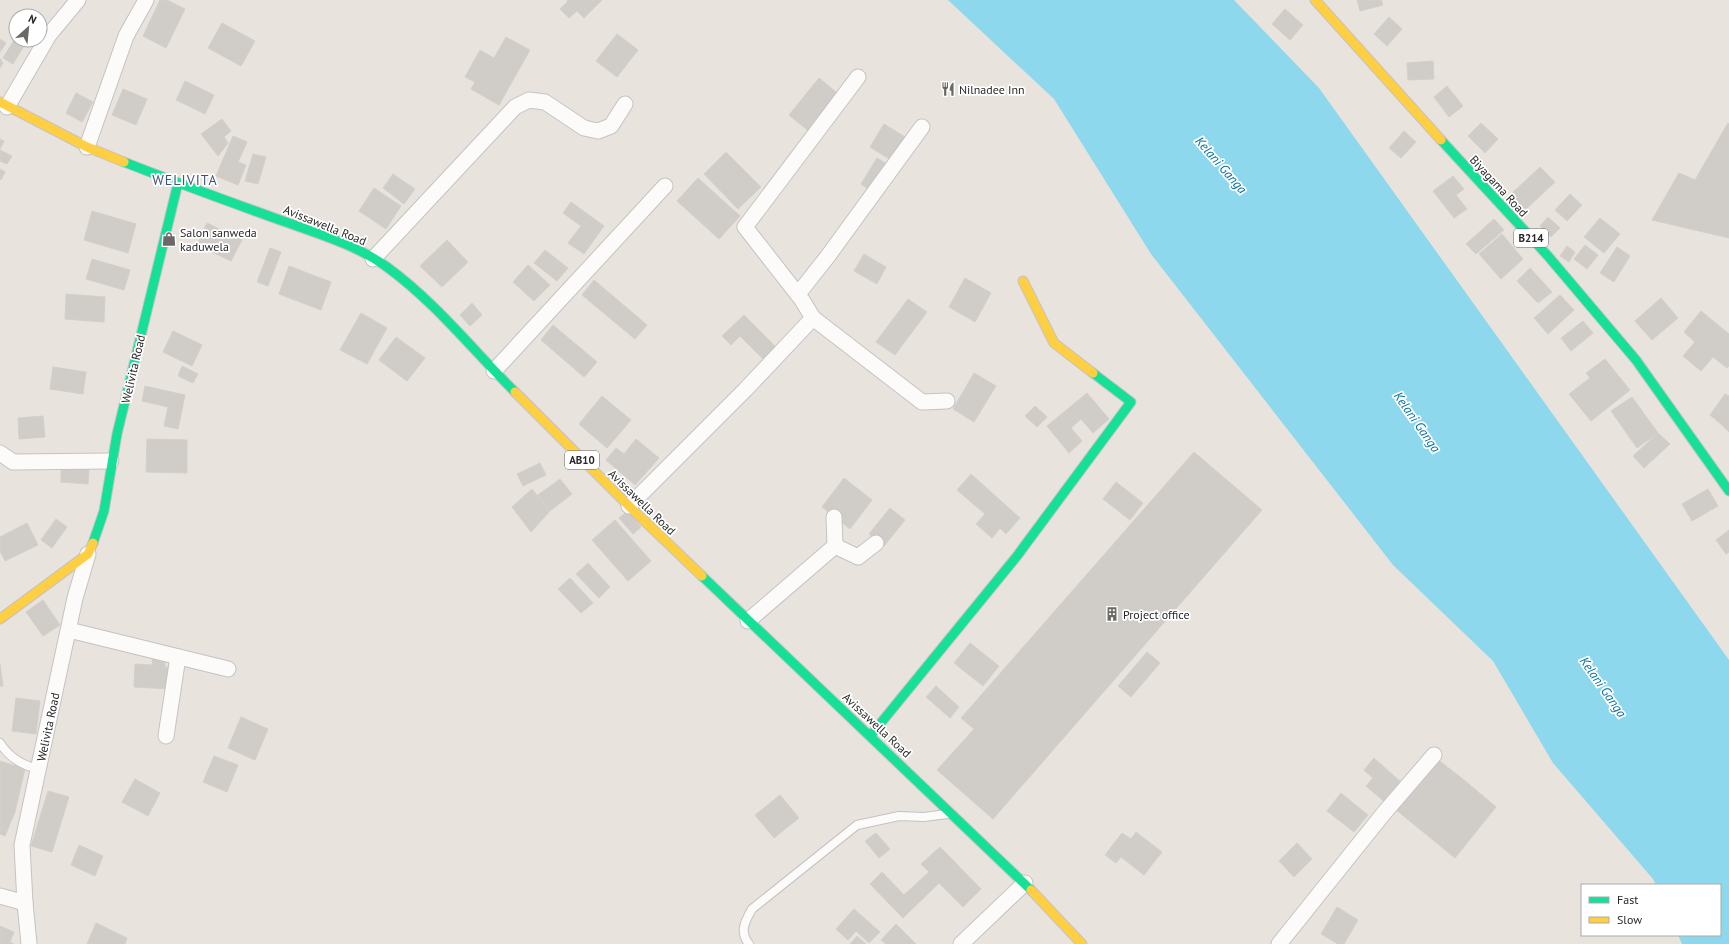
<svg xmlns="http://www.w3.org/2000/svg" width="1729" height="944" font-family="'PT Sans',sans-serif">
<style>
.water{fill:#8dd8ed}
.building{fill:#d0cdc9;stroke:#d3cfca}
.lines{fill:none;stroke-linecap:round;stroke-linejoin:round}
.lane-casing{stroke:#c4c3c3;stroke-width:10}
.street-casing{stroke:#c4c3c3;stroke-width:17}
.fast-casing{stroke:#c4c3c3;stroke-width:11}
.slow-casing{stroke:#c4c3c3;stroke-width:11}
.lane{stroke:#fcfbfa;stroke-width:8}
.street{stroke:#fcfbfa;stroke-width:15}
.fast{stroke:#16e098;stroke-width:9}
.slow{stroke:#ffcf43;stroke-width:9}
.labels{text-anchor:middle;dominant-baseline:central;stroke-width:3.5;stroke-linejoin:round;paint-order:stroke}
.shield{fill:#fff;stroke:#686868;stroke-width:1}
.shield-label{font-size:11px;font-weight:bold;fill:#282828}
.poi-label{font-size:12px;fill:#282828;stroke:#fff;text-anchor:start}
.street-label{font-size:12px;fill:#282828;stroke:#fff}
.water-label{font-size:13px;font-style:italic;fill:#07709e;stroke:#fff}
.quarter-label{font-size:14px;letter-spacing:1px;fill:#47527b;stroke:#fff}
</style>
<rect width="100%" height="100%" fill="#e8e3dd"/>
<polygon class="water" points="948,0 1234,0 1319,88 1729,660 1729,944 1682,944 1678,935 1720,935 1720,885 1656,885 1653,879 1553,763 1493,661 1393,565 1151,254 1054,99"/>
<g class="building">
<polygon points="160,0 167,0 185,9 166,48 143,36"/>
<polygon points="567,0 602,0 584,18 577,11 569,18 560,9 568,1"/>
<polygon points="1357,0 1381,0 1383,5 1360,11"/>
<polygon points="1285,9 1303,25 1290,40 1272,24"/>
<polygon points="1389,17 1402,29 1387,46 1374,34"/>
<polygon points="222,23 255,41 241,66 208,48"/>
<polygon points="617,34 638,50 617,77 596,61"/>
<polygon points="16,37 16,40 27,41 13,64 3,58"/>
<polygon points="506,37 530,50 499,105 471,89 475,82 465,77 480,50 494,58"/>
<polygon points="0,39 6,43 0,52"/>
<polygon points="0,58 3,63 0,68"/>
<polygon points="1433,61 1434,79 1408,80 1407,63"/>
<polygon points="819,78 842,97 811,133 789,115"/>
<polygon points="185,81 214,95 205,114 176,100"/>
<polygon points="1447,86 1463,106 1449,117 1434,97"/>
<polygon points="123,89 147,99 136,125 112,115"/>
<polygon points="76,93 93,102 82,122 66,113"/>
<polygon points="222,119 231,131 224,137 228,143 218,156 201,134"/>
<polygon points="1481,123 1498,139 1485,153 1468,136"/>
<polygon points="1728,123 1729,124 1729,238 1652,220 1679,173 1695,180"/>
<polygon points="884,124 905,137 891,160 870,147"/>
<polygon points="1404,131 1416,142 1401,158 1389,148"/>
<polygon points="233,136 247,142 238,162 246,165 238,185 216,176"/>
<polygon points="0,139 4,141 0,149"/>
<polygon points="0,150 12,156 7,164 0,161"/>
<polygon points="726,152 761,187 738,209 704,174"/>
<polygon points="253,154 266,157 258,184 245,181"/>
<polygon points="877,158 890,166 873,192 861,184"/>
<polygon points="1540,167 1555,182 1525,210 1510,195"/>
<polygon points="0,169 5,172 1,180 0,179"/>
<polygon points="393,174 415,189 404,204 383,188"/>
<polygon points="1453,176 1464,189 1456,195 1467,209 1454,218 1433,191"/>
<polygon points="698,178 740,216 719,239 677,201"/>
<polygon points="374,188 401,206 386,229 359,211"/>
<polygon points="1570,194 1582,205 1567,221 1555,210"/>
<polygon points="571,202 604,226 584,254 568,243 581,226 563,213"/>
<polygon points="92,211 136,224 128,253 84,240"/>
<polygon points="1548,217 1560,228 1551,237 1540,226"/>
<polygon points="1600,218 1620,234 1604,253 1584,237"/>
<polygon points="1494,219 1504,230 1476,254 1466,244"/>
<polygon points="207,223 242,240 231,261 197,245"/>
<polygon points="1502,234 1523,259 1501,279 1479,254"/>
<polygon points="447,240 468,262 442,287 420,266"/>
<polygon points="1585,245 1598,255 1587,269 1574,259"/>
<polygon points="1567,246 1575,252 1569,262 1560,256"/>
<polygon points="1617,247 1630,256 1614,282 1600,273"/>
<polygon points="270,248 281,252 268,286 257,282"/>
<polygon points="545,250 568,268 557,281 534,263"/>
<polygon points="864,254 886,267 877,284 854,271"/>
<polygon points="92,259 130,270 124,290 86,279"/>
<polygon points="528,265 550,285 534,301 513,282"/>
<polygon points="289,266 331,282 321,310 279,294"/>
<polygon points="1530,268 1552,292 1538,303 1517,281"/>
<polygon points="965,278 991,293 975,322 949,307"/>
<polygon points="594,280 647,325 635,339 582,295"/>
<polygon points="66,294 105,297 104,322 65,319"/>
<polygon points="1560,295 1574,310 1548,334 1534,318"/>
<polygon points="1661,298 1678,318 1652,340 1635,321"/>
<polygon points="908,299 927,312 895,355 876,342"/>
<polygon points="472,303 482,315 470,326 460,315"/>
<polygon points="1701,311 1729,334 1729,366 1727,368 1713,357 1701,371 1683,356 1695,342 1684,332"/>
<polygon points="361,313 387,328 367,364 340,350"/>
<polygon points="744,315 776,347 764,360 740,336 731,345 722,336"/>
<polygon points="1583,321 1593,333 1571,351 1561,338"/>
<polygon points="553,325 597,362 584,377 541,340"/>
<polygon points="173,331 202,345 192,366 163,352"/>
<polygon points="396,337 425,358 407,381 379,360"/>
<polygon points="1605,359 1630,390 1591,421 1569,394 1590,378 1586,373"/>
<polygon points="182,366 198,374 193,383 178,376"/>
<polygon points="53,367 86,372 83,394 50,389"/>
<polygon points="974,373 996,386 974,422 953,409"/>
<polygon points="145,386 185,395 178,429 164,426 168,407 142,401"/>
<polygon points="1087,393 1109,419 1093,433 1081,419 1071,428 1082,441 1069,453 1047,426"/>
<polygon points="1725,394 1729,396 1729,418 1722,425 1710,415"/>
<polygon points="602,396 631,420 607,448 579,424"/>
<polygon points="1632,397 1658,433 1637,448 1611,411"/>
<polygon points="1035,406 1047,417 1037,427 1025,416"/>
<polygon points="43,416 45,437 19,439 18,418"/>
<polygon points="1729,418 1729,432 1722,425"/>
<polygon points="1658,433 1670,444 1644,468 1633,456"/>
<polygon points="147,439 187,440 187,473 146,472"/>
<polygon points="636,439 659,458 635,485 606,460 616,448 624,454"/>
<polygon points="1194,452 1262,510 993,819 937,770 974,729 961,718"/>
<polygon points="540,463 546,475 523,486 517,474"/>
<polygon points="61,468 89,470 88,484 61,482"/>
<polygon points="971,474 1020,518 1006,534 1000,528 992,538 976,524 985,514 957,490"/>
<polygon points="844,478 872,500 850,529 822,507"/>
<polygon points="560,479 572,494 550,511 538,495"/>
<polygon points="1116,482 1143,503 1130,520 1103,499"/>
<polygon points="532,489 550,511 531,532 512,507"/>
<polygon points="1708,489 1718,506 1692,521 1682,504"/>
<polygon points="890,508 905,520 884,546 869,534"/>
<polygon points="628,511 641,527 633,534 619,518"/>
<polygon points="56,519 67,527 52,548 41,540"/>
<polygon points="615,520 651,561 628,581 592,540"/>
<polygon points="27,523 38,545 5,561 0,551 0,537"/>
<polygon points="1729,530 1729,552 1726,554 1716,540"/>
<polygon points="588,563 610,587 599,598 576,574"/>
<polygon points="570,578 593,603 581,613 558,589"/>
<polygon points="43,600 60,625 43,636 26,612"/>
<polygon points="970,643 999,666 983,686 954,663"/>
<polygon points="1147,652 1160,663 1131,697 1118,686"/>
<polygon points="153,655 165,656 165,667 173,667 171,689 134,687 135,664 152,665"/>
<polygon points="0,664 3,686 0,686"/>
<polygon points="936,686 959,707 950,718 926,697"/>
<polygon points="16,698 40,701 36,734 12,731"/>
<polygon points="241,717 268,729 255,760 228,748"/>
<polygon points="214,756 238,765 227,792 203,782"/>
<polygon points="1374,758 1403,784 1386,803 1366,786 1373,778 1364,770"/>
<polygon points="1437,759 1464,780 1422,831 1395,809"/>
<polygon points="0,761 25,769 15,812 5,836 0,834"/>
<polygon points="135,779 160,793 148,816 122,802"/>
<polygon points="1464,780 1496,807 1455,858 1422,831"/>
<polygon points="48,791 69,797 52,852 31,846"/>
<polygon points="1341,793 1368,815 1354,832 1327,811"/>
<polygon points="780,795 799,818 774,838 755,815"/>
<polygon points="1136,832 1162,852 1144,875 1121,857 1116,863 1105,855 1122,833 1131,839"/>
<polygon points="876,833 890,849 879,858 865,841"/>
<polygon points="1297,843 1312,859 1294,877 1279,861"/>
<polygon points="79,845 103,856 95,876 71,865"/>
<polygon points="940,847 981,889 963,907 939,883 903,918 870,884 882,872 904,895 929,872 921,864"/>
<polygon points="1337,907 1358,920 1344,944 1338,944 1321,934"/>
<polygon points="854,909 880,932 869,943 856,931 848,940 836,929"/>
<polygon points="96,923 127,938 125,944 87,944"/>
<polygon points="896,924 916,944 886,944 881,940"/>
<polygon points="0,926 14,932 10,942 14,944 0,944"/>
<polygon points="857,936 866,944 850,944"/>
</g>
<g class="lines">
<defs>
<g id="lane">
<path d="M0,743C9,757 23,766 39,769"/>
<path d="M749,944C739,932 745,921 752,909L857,825L899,816L924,817L947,814"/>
</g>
<g id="street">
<polyline points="858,77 745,227 802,300 813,318 922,402 947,401"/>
<polyline points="7,107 49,35 78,0"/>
<polyline points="87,147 126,36 146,0"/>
<polyline points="373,259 515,107 529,100 545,102 584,128 598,131 611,126 625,104"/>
<polyline points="798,294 828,256 922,127"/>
<polyline points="494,371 665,186"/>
<polyline points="0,453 13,462 111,461"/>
<polyline points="629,506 746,389 813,318"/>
<polyline points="835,546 858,557 876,543"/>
<polyline points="748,621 835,546 834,517"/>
<polyline points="69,630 228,669"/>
<polyline points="166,736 178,657"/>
<polyline points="0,896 25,903"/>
<polyline points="29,944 25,903 22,845 75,598 88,554"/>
<polyline points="961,944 1025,883"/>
<polyline points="1279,944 1384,813 1434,755"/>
</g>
<g id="fast">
<polyline points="1441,140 1548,256 1636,360 1729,491"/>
<path d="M124,162C175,182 227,201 280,220C316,233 355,244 387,267C435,302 473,350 515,392"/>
<polyline points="93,543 104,511 117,434 178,183"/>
<polyline points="702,576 1031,890"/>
<polyline points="871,735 1017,556 1131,402 1093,373"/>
</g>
<g id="slow">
<polyline points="1315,0 1441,140"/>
<polyline points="0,102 87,147 124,162"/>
<polyline points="1023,281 1054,343 1093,373"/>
<polyline points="515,392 629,506 702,576"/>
<polyline points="0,619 88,554 93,543"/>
<polyline points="1031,890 1082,944"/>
</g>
</defs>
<use href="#lane" class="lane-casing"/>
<use href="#street" class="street-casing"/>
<use href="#fast" class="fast-casing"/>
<use href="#slow" class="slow-casing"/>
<use href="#lane" class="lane"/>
<use href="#street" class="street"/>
<use href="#fast" class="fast"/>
<use href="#slow" class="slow"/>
</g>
<defs>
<symbol id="restaurant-bare" viewBox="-9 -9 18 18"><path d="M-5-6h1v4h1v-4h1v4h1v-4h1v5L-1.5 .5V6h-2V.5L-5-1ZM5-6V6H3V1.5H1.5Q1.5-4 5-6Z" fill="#6b6967" stroke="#fff" stroke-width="2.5" paint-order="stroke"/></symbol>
<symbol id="shop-bare" viewBox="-9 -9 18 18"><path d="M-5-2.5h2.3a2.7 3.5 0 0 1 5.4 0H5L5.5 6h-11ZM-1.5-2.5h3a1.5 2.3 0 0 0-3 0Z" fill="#6b6967" stroke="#fff" stroke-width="2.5" paint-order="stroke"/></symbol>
<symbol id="building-bare" viewBox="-9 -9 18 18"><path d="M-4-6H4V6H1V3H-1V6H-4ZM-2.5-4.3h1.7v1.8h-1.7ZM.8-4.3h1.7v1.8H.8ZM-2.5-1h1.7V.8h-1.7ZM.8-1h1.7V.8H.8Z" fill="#6b6967" stroke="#fff" stroke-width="2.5" paint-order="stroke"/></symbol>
</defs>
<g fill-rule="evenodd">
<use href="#restaurant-bare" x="938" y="79" width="20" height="20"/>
<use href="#shop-bare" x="159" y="229" width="20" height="20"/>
<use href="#building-bare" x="1102" y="604" width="20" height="20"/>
</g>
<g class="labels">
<g class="shield">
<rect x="1514" y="229" width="34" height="18" rx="3"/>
<rect x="565" y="451" width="34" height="18" rx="3"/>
</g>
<g class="shield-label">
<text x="1531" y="238">B214</text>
<text x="582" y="460">AB10</text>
</g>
<g class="poi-label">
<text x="959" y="89">Nilnadee Inn</text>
<text x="180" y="232">Salon sanweda<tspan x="180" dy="14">kaduwela</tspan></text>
<text x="1123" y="614">Project office</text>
</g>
<g class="street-label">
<text transform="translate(1499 186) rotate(47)">Biyagama Road</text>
<text transform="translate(325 225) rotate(22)">Avissawella Road</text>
<text transform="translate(133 369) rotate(-77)">Welivita Road</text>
<text transform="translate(642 502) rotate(44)">Avissawella Road</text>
<text transform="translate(877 725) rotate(43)">Avissawella Road</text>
<text transform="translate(48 727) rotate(-78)">Welivita Road</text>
</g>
<g class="water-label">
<text transform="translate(1221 165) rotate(49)">Kelani Ganga</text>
<text transform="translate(1417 422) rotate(55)">Kelani Ganga</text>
<text transform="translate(1603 687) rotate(55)">Kelani Ganga</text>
</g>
<g class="quarter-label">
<text x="185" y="180">WELIVITA</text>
</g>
</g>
<rect x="1581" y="884" width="140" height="52" fill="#ffffff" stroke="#a9a9a9"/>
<rect x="1589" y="897" width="20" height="6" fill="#16e098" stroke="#a9a9a9"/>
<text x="1617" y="904" font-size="12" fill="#282828">Fast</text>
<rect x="1589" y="917" width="20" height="6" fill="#ffcf43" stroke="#a9a9a9"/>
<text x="1617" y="924" font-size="12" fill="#282828">Slow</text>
<g transform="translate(28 28) rotate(27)"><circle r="19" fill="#ffffff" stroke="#a9a9a9"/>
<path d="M0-3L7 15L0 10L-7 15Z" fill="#6b6967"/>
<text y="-6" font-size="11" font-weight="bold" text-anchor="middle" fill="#282828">N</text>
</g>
</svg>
